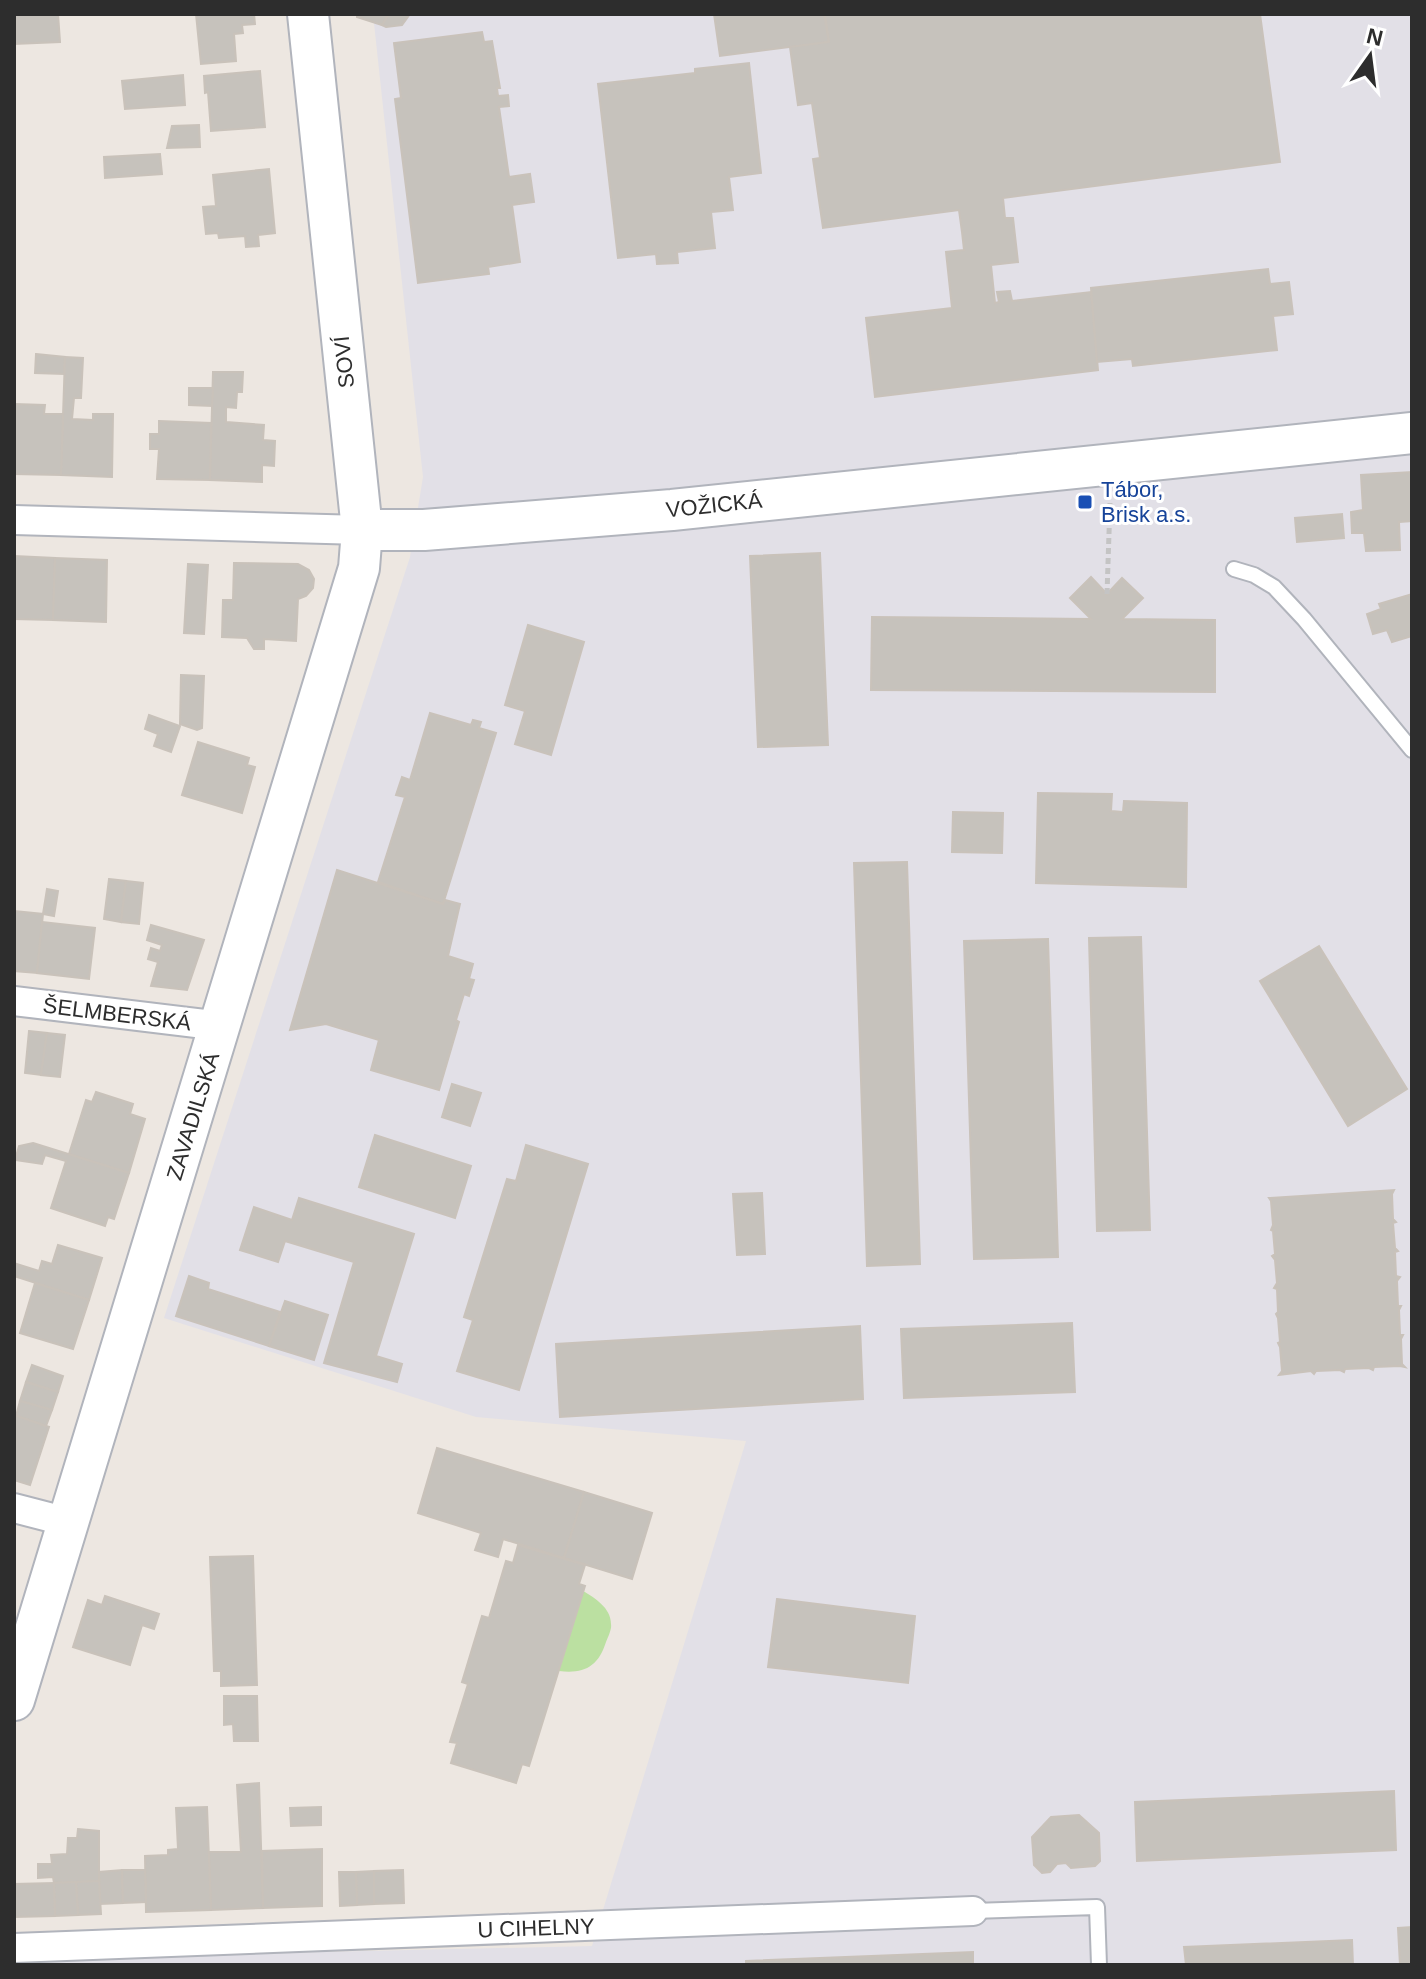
<svg xmlns="http://www.w3.org/2000/svg" width="1426" height="1979" font-family="Arial,sans-serif">
<style>
.industrial{fill:#e2e0e7}
.green{fill:#bbe0a1}
.building{fill:#c6c2bc;stroke:#c9c2ba;stroke-width:2}
.lines{fill:none;stroke-linecap:round;stroke-linejoin:round}
.service-casing{stroke:#b1b4bc;stroke-width:18}
.minor-casing{stroke:#b1b4bc;stroke-width:32}
.secondary-casing{stroke:#b1b4bc;stroke-width:44}
.path{stroke:#c4c4c4;stroke-width:5;stroke-dasharray:6 4;stroke-linecap:butt}
.service{stroke:#fff;stroke-width:14}
.minor{stroke:#fff;stroke-width:28}
.secondary{stroke:#fff;stroke-width:40}
.transit-dot{fill:#1a4fb4;stroke:#fff;stroke-width:3}
.labels{text-anchor:middle;dominant-baseline:central;stroke-width:6;stroke-linejoin:round;paint-order:stroke}
.street-label{font-size:22px;fill:#2d2d2d;stroke:#fff}
.transit-label{font-size:22px;fill:#164399;stroke:#fff;text-anchor:start}
</style>
<rect width="100%" height="100%" fill="#ede7e1"/>
<polygon class="industrial" points="373,14 1412,14 1412,1965 14,1965 14,1959 592,1946 746,1441 476,1417 164,1318 410,557 423,477"/>
<path class="green" d="M583,1591C595,1598 611,1608 611,1624C612,1629 608,1637 606,1642C598,1667 584,1674 559,1671Z"/>
<g class="building">
<polygon points="14,14 58,14 60,42 14,44"/>
<polygon points="196,14 254,14 255,24 242,25 243,33 234,34 236,61 201,64"/>
<polygon points="357,14 389,14 382,25 357,17"/>
<polygon points="389,14 410,14 402,25 386,27 382,25"/>
<polygon points="714,14 824,14 829,42 720,56"/>
<polygon points="825,14 1260,14 1280,162 1003,198 1005,218 1013,218 1018,262 991,265 995,303 999,302 997,292 1010,291 1012,301 1091,292 1098,370 875,397 866,318 952,308 946,252 964,250 962,232 959,210 823,228 813,159 820,158 812,103 798,105 790,47 829,42"/>
<polygon points="482,32 484,42 492,41 500,88 497,88 498,96 508,95 509,106 499,107 509,177 530,174 534,202 512,205 520,262 488,267 489,274 418,283 395,99 401,98 394,43"/>
<polygon points="749,63 761,173 729,177 733,210 711,212 715,248 677,252 678,263 657,264 656,254 618,258 598,84 695,73 695,69"/>
<polygon points="260,71 265,127 211,131 208,92 205,93 204,76"/>
<polygon points="183,75 185,105 125,109 122,81"/>
<polygon points="199,125 200,147 167,148 172,126"/>
<polygon points="160,154 162,174 105,178 104,157"/>
<polygon points="269,169 275,233 258,235 259,246 246,247 245,236 219,238 218,233 206,234 203,207 216,206 213,175"/>
<polygon points="1268,269 1270,284 1289,282 1293,314 1273,316 1277,350 1133,366 1132,359 1097,362 1091,288"/>
<polygon points="36,354 65,357 64,374 35,373"/>
<polygon points="65,357 83,358 81,398 74,398 72,419 93,420 93,414 113,414 112,477 61,475"/>
<polygon points="213,372 243,372 242,392 237,392 236,408 226,407 226,422 264,425 263,440 275,441 274,466 262,465 262,482 210,480"/>
<polygon points="189,388 213,388 212,406 189,405"/>
<polygon points="14,404 45,405 44,414 63,414 61,475 14,474"/>
<polygon points="159,421 211,423 210,480 157,479 159,449 150,449 150,434 159,434"/>
<polygon points="1412,472 1412,521 1399,522 1400,550 1366,551 1364,533 1352,533 1351,512 1363,510 1361,475"/>
<polygon points="1342,514 1344,538 1297,542 1295,518"/>
<polygon points="820,553 828,745 758,747 750,556"/>
<polygon points="14,556 55,558 53,620 14,619"/>
<polygon points="55,558 107,560 106,622 53,620"/>
<polygon points="234,563 298,564 309,570 314,579 313,588 306,596 298,599 296,641 264,639 264,649 254,649 247,638 222,637 223,600 233,600"/>
<polygon points="188,564 208,565 204,634 184,633"/>
<polygon points="1091,577 1107,594 1122,578 1143,598 1122,619 1215,620 1215,692 871,690 872,617 1091,619 1070,598"/>
<polygon points="1412,594 1412,636 1392,642 1387,630 1373,634 1367,614 1381,609 1379,604"/>
<polygon points="528,625 584,642 551,755 515,744 525,711 505,705"/>
<polygon points="181,675 204,676 202,728 197,730 180,724"/>
<polygon points="430,713 471,725 473,720 481,722 479,728 496,733 443,904 378,882 405,797 396,795 402,777 410,780"/>
<polygon points="149,715 180,726 171,752 154,746 158,734 145,729"/>
<polygon points="198,742 249,758 247,765 255,767 242,813 182,795"/>
<polygon points="1038,793 1112,794 1111,811 1123,812 1124,801 1187,803 1186,887 1036,883"/>
<polygon points="953,812 1003,813 1002,853 952,852"/>
<polygon points="907,862 920,1264 867,1266 854,863"/>
<polygon points="337,870 443,904 445,900 460,904 448,956 473,964 469,979 474,980 469,996 464,994 456,1020 459,1022 439,1090 371,1070 379,1040 326,1024 290,1030"/>
<polygon points="109,879 126,881 121,922 104,919"/>
<polygon points="126,881 143,883 139,924 121,922"/>
<polygon points="47,889 58,891 54,916 43,914"/>
<polygon points="14,911 43,914 37,973 14,971"/>
<polygon points="42,922 95,928 89,979 37,973"/>
<polygon points="151,925 204,940 187,990 151,986 158,962 148,959 151,948 160,951 162,945 147,940"/>
<polygon points="1141,937 1150,1230 1097,1231 1089,938"/>
<polygon points="1048,939 1058,1257 974,1259 964,941"/>
<polygon points="1319,946 1407,1089 1348,1126 1260,981"/>
<polygon points="29,1031 47,1033 41,1075 25,1073"/>
<polygon points="47,1033 65,1035 60,1077 41,1075"/>
<polygon points="452,1084 481,1093 470,1126 442,1117"/>
<polygon points="96,1092 133,1104 130,1114 145,1119 129,1173 69,1154 86,1100 92,1102"/>
<polygon points="375,1135 471,1166 455,1218 359,1187"/>
<polygon points="33,1143 129,1173 114,1219 108,1217 105,1226 51,1208 66,1161 45,1155 42,1164 15,1160 19,1146"/>
<polygon points="526,1145 588,1164 519,1390 457,1371 473,1320 464,1317 507,1179 516,1181"/>
<polygon points="1394,1190 1392,1194 1393,1219 1396,1222 1393,1223 1395,1248 1398,1251 1395,1252 1396,1276 1400,1277 1397,1281 1398,1306 1401,1306 1399,1310 1400,1335 1403,1335 1401,1339 1402,1364 1405,1367 1400,1366 1374,1367 1373,1370 1369,1368 1345,1369 1344,1372 1340,1370 1316,1371 1314,1374 1311,1371 1279,1375 1282,1371 1280,1347 1278,1343 1280,1342 1278,1318 1276,1314 1278,1312 1277,1289 1274,1288 1277,1283 1275,1260 1272,1256 1275,1254 1273,1231 1271,1230 1273,1225 1271,1201 1269,1198"/>
<polygon points="762,1193 765,1254 737,1255 733,1194"/>
<polygon points="299,1198 414,1234 376,1356 402,1364 397,1382 324,1363 354,1262 285,1241 278,1262 240,1250 254,1207 292,1220"/>
<polygon points="58,1245 102,1258 89,1300 14,1276 14,1263 39,1271 42,1261 52,1264"/>
<polygon points="189,1276 209,1283 208,1289 280,1312 269,1346 176,1316"/>
<polygon points="35,1283 89,1300 73,1349 20,1333"/>
<polygon points="285,1301 328,1315 314,1360 269,1346"/>
<polygon points="1072,1323 1075,1392 904,1398 901,1329"/>
<polygon points="860,1326 863,1399 560,1417 556,1344"/>
<polygon points="32,1365 63,1376 58,1392 26,1382"/>
<polygon points="26,1382 58,1392 52,1410 20,1401"/>
<polygon points="20,1401 52,1410 46,1426 16,1416"/>
<polygon points="14,1415 49,1427 30,1485 14,1480"/>
<polygon points="437,1448 584,1492 564,1558 503,1539 498,1557 475,1550 481,1533 418,1513"/>
<polygon points="584,1492 652,1513 632,1579 564,1558"/>
<polygon points="518,1545 585,1565 579,1584 585,1586 529,1766 522,1764 516,1783 451,1763 457,1743 450,1742 468,1684 462,1682 482,1616 489,1618 506,1561 513,1563"/>
<polygon points="253,1556 257,1685 221,1686 221,1671 214,1671 210,1557"/>
<polygon points="105,1596 159,1614 154,1629 142,1625 130,1665 73,1647 88,1600 102,1605"/>
<polygon points="777,1599 915,1616 908,1683 768,1667"/>
<polygon points="224,1696 257,1696 258,1741 234,1741 233,1724 224,1725"/>
<polygon points="259,1783 263,1908 211,1910 209,1852 241,1852 237,1785"/>
<polygon points="1394,1791 1396,1850 1137,1861 1135,1802"/>
<polygon points="207,1807 211,1910 146,1912 145,1856 168,1855 168,1850 178,1849 176,1808"/>
<polygon points="321,1807 321,1825 291,1826 290,1808"/>
<polygon points="1079,1815 1099,1833 1100,1861 1095,1866 1071,1868 1066,1863 1057,1864 1050,1872 1042,1873 1034,1865 1032,1837 1051,1817"/>
<polygon points="78,1829 99,1831 99,1881 54,1883 53,1877 38,1878 38,1864 52,1864 51,1855 67,1854 68,1838 77,1838"/>
<polygon points="322,1849 322,1906 263,1908 262,1851"/>
<polygon points="122,1870 123,1903 100,1904 99,1872"/>
<polygon points="122,1870 145,1870 146,1902 123,1903"/>
<polygon points="403,1870 404,1903 374,1904 374,1871"/>
<polygon points="374,1871 374,1904 357,1905 356,1872"/>
<polygon points="339,1872 356,1872 357,1905 340,1906"/>
<polygon points="99,1881 101,1914 78,1915 76,1882"/>
<polygon points="76,1882 78,1915 55,1916 54,1883"/>
<polygon points="54,1883 55,1916 14,1917 14,1884"/>
<polygon points="1412,1927 1412,1965 1400,1965 1398,1928"/>
<polygon points="1352,1940 1353,1965 1186,1965 1184,1947"/>
<polygon points="973,1952 973,1965 746,1965 746,1961"/>
</g>
<g class="lines">
<defs>
<g id="service">
<polyline points="1234,569 1254,575 1274,587 1304,619 1412,750"/>
<polyline points="973,1911 1097,1907 1099,1965"/>
</g>
<g id="minor">
<polyline points="14,520 362,530"/>
<polyline points="14,1001 221,1026"/>
<polyline points="14,1508 68,1522"/>
<polyline points="14,1948 973,1911"/>
</g>
<g id="secondary">
<polyline points="362,530 424,530 672,510 1412,433"/>
<polyline points="14,1700 359,568 362,530 308,14"/>
</g>
</defs>
<use href="#service" class="service-casing"/>
<use href="#minor" class="minor-casing"/>
<use href="#secondary" class="secondary-casing"/>
<polyline class="path" points="1107,594 1110,503"/>
<use href="#service" class="service"/>
<use href="#minor" class="minor"/>
<use href="#secondary" class="secondary"/>
</g>
<rect class="transit-dot" x="1077" y="494" width="16" height="16" rx="4"/>
<g class="labels">
<g class="street-label">
<text transform="translate(344 362) rotate(-96)">SOVÍ</text>
<text transform="translate(714 505) rotate(-6)">VOŽICKÁ</text>
<text transform="translate(117 1014) rotate(7)">ŠELMBERSKÁ</text>
<text transform="translate(193 1116) rotate(-73)">ZAVADILSKÁ</text>
<text transform="translate(536 1928) rotate(-2)">U CIHELNY</text>
</g>
<g class="transit-label">
<text x="1101" y="489">Tábor,<tspan x="1101" dy="25">Brisk a.s.</tspan></text>
</g>
</g>
<rect width="1426" height="1979" fill="none" stroke="#2d2d2d" stroke-width="32"/>
<g transform="translate(1370 56) rotate(14)" stroke="#ffffff" stroke-width="6" paint-order="stroke">
<path d="M0-6L14 30L0 20L-14 30Z" fill="#2d2d2d"/>
<text y="-12" font-size="22" font-weight="bold" text-anchor="middle" fill="#2d2d2d">N</text>
</g>
</svg>
